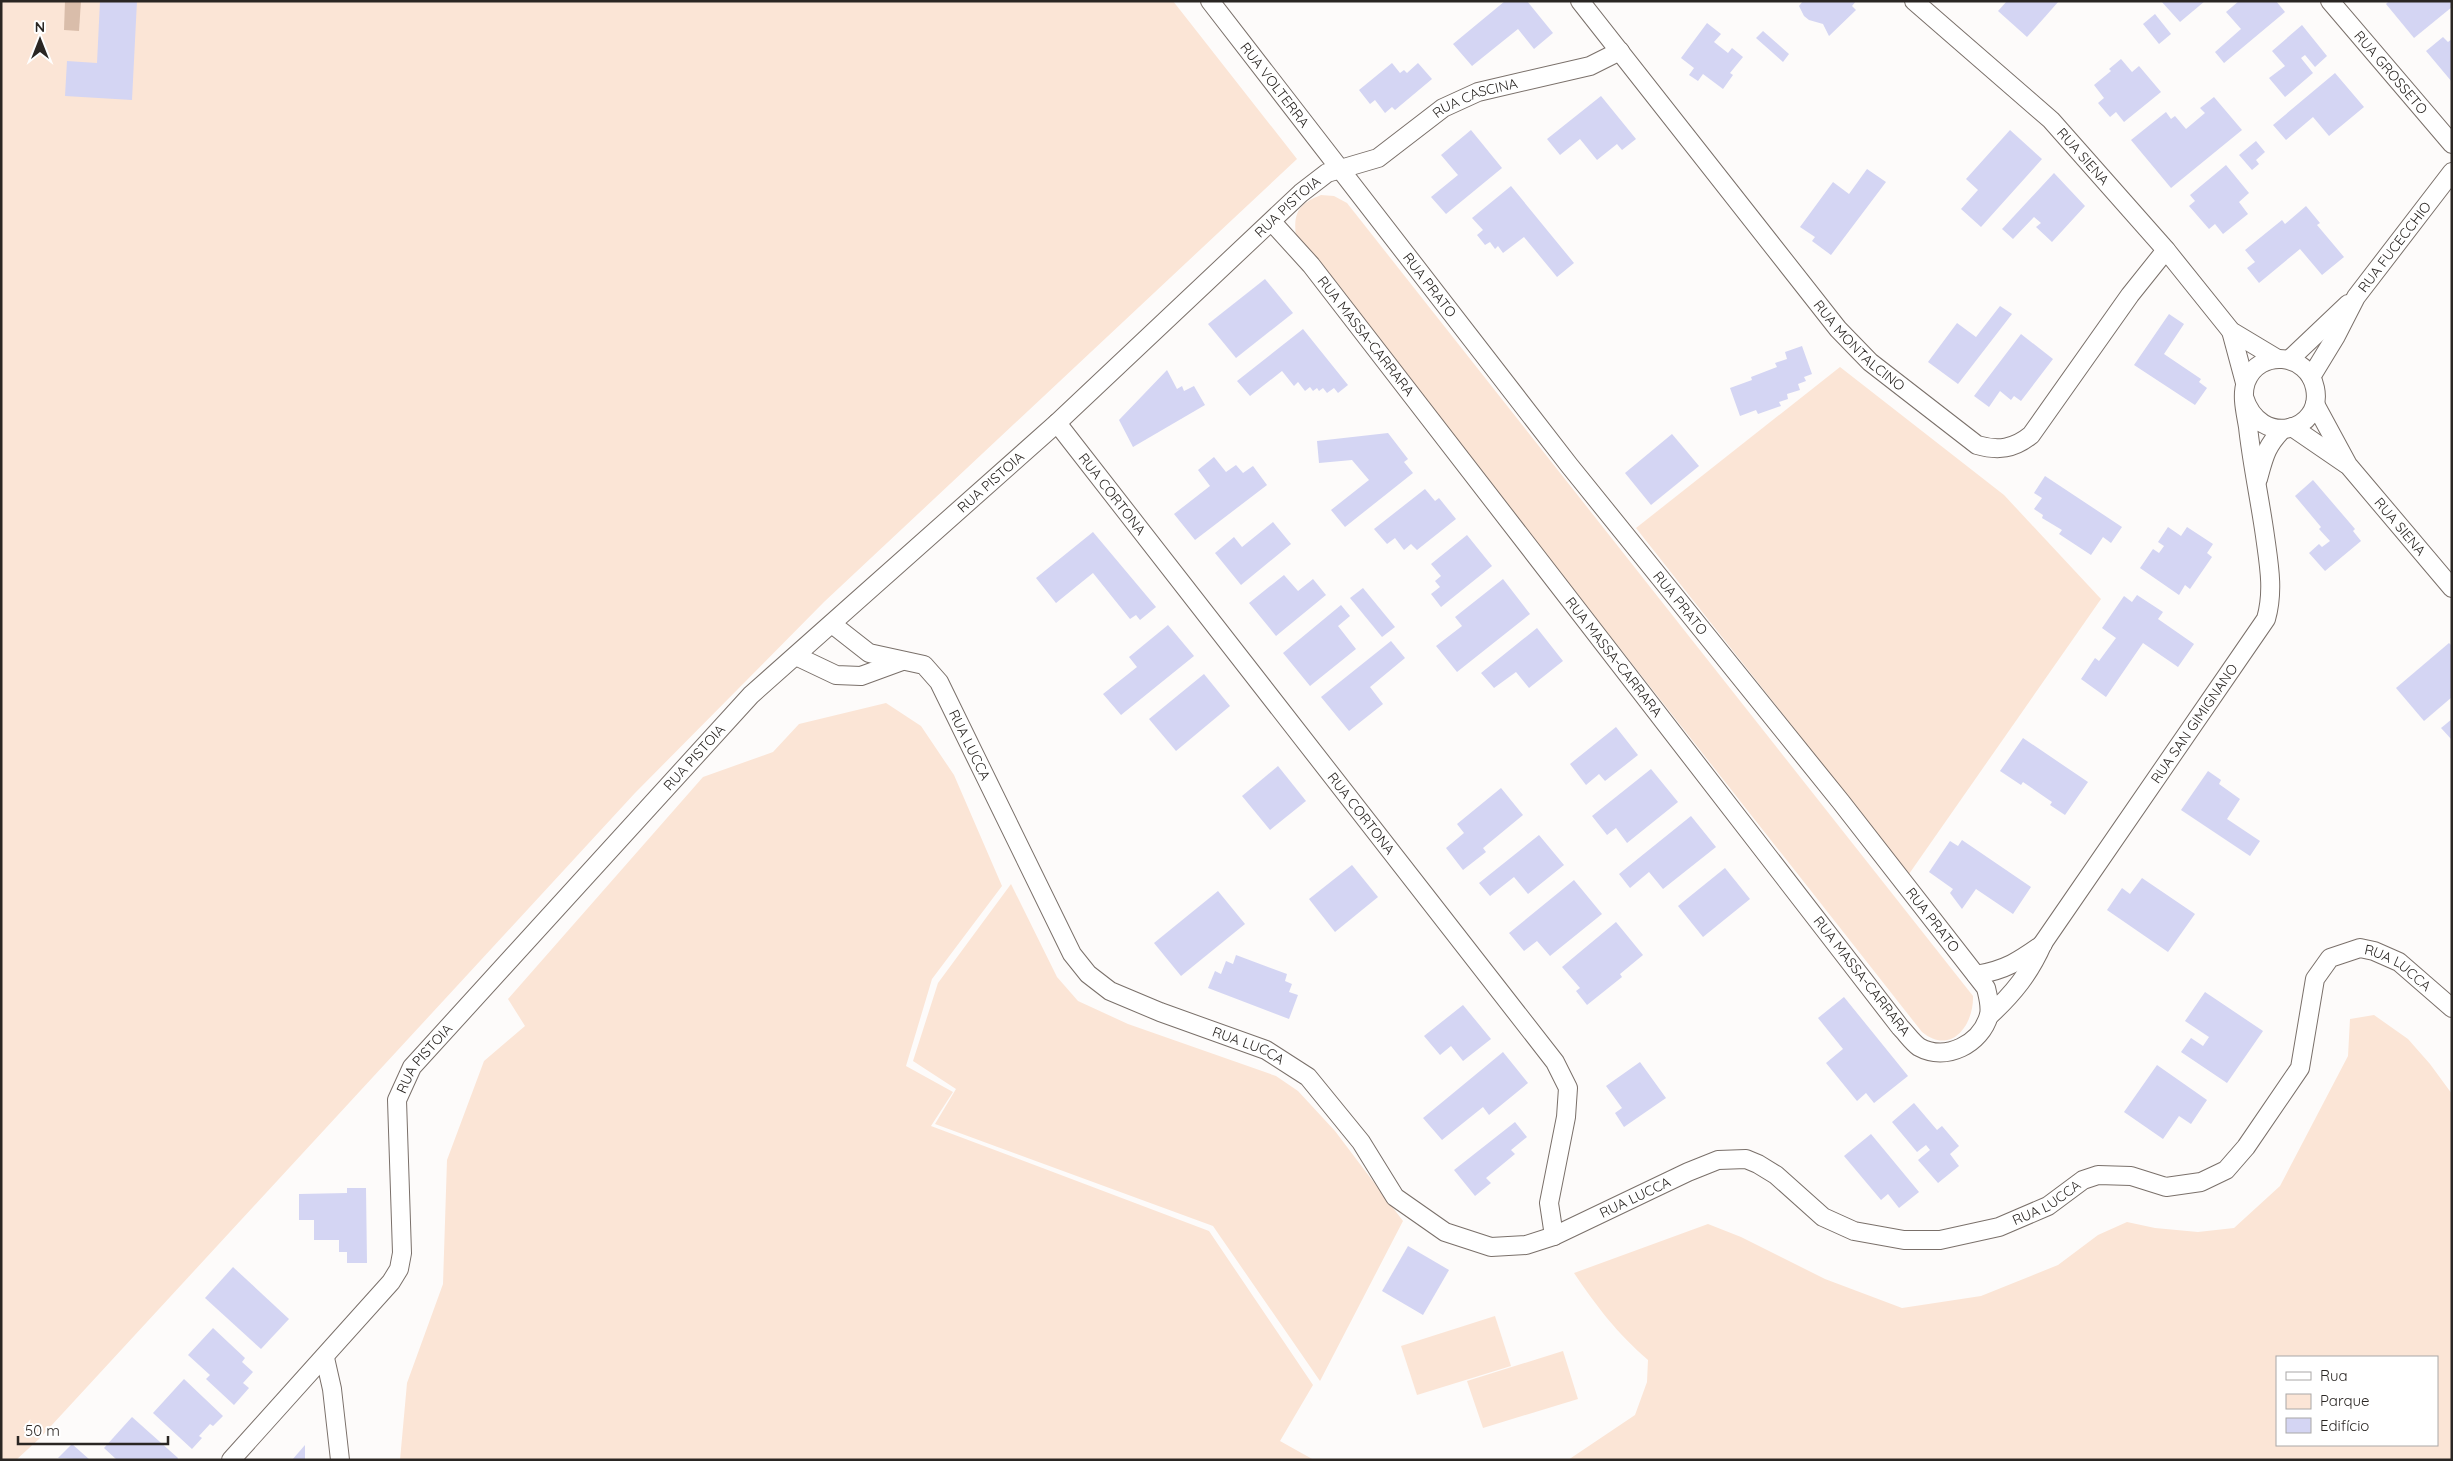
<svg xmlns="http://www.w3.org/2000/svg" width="2453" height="1461" font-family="Quicksand,sans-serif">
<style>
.green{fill:#fbe5d6;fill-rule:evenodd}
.water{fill:#d9bdaa}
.building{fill:#d4d5f3}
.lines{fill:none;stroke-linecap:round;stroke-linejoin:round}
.street-casing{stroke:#7a706a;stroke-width:20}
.street{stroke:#fff;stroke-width:18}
.labels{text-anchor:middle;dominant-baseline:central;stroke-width:4;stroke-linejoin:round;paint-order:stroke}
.street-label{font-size:14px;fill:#2a2623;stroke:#fff}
</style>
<rect width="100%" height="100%" fill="#fdfbfa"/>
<g class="green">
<polygon points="1,1 1173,1 1297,159 824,602 635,793 39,1439 16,1460 1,1460"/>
<path d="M1321,195L1334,196L1347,203L1973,996C1974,1025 1951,1056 1922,1032L1296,237C1293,213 1298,204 1321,195Z"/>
<polygon points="1840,367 2004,495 2101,599 1909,874 1636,528"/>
<polygon points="886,703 921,726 954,775 1002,886 932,979 906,1066 953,1092 931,1126 1209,1231 1313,1385 1280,1441 1314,1460 400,1460 407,1383 443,1284 447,1160 484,1061 525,1026 508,999 703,777 773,752 799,724"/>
<polygon points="1011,884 1057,977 1078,1001 1128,1024 1276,1076 1298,1091 1335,1131 1403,1221 1320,1381 1213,1226 935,1124 956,1089 913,1061 938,983"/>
<path d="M2374,1015L2408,1039L2430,1064L2452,1094V1460H1568L1635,1415L1647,1382L1648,1360C1616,1332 1598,1308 1574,1273L1708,1224L1741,1237L1825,1279L1902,1308L1981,1296L2058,1265L2098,1235L2127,1222L2155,1228L2198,1232L2234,1228L2280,1186L2348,1056L2350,1019ZM2437,1357V1445H2277V1357Z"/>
<polygon points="1495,1316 1511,1366 1417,1395 1401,1346"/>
<polygon points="1563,1351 1578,1399 1483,1428 1467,1381"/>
</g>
<polygon class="water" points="65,1 81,1 79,31 64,30"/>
<g class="building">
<polygon points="100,1 137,1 132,100 65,96 67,61 97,63"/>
<polygon points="1505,1 1527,1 1553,33 1534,49 1518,29 1472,66 1453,44"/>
<polygon points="1803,1 1856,1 1852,6 1856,10 1829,36 1823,24 1809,20 1804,16 1799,6"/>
<polygon points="2007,1 2059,1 2027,37 1998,11"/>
<polygon points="2161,1 2205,1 2180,22"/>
<polygon points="2239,1 2276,1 2285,12 2224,63 2215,52 2241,29 2226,12"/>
<polygon points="2389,1 2452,1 2452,7 2414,38 2386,4"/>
<polygon points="2155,14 2171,34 2159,44 2143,24"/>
<polygon points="1707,23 1721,34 1714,42 1728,53 1732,48 1743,57 1730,73 1733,75 1723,89 1703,74 1698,81 1689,75 1694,68 1681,58"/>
<polygon points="2302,25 2327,56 2315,67 2305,55 2301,58 2313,73 2285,97 2269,78 2285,66 2272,51"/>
<polygon points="1763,31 1789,54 1783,62 1756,38"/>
<polygon points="2443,37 2448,42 2452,39 2452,82 2426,51"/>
<polygon points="2121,59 2132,72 2139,66 2161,92 2124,122 2116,112 2110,117 2098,103 2104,98 2094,85 2111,71 2109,69"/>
<polygon points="1392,63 1400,73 1404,70 1407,73 1418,63 1432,79 1395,110 1392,107 1385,113 1375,100 1370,104 1359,90"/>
<polygon points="2335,73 2364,107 2329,136 2313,117 2286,140 2273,125"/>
<polygon points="1601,96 1636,139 1622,150 1617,144 1597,160 1580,139 1560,155 1547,139"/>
<polygon points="2214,97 2242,130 2171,188 2131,140 2166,112 2171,119 2175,116 2186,129 2205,113 2200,108"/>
<polygon points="1471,130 1502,168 1446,214 1431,197 1458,175 1441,155"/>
<polygon points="2010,130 2042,159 1981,227 1961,209 1978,190 1966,179"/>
<polygon points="2256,141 2265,152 2256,160 2259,164 2252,170 2239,155"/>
<polygon points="2226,165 2249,193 2239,202 2248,214 2223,234 2215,224 2209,229 2189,206 2195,201 2190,195"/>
<polygon points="1867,169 1886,182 1831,255 1812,241 1815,237 1800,227 1833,182 1849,194"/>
<polygon points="2054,173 2085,206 2052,242 2036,227 2041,223 2034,217 2013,239 2002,229"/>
<polygon points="1511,186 1574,263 1557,277 1524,237 1503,253 1498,246 1495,249 1490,242 1485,245 1477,235 1483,230 1472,218"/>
<polygon points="2306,206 2320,223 2317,225 2344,257 2322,275 2300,249 2259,283 2247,268 2255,262 2245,250 2282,220 2285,224"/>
<polygon points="1265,279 1293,313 1236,358 1208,324"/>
<polygon points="2000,306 2012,314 1958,384 1928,362 1957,323 1976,337"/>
<polygon points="2169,314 2184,324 2164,354 2201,379 2199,382 2207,388 2195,405 2134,365"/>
<polygon points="1303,329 1348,385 1338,393 1334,388 1327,393 1323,388 1319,391 1317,388 1313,391 1310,387 1305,391 1298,382 1294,386 1282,371 1250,396 1237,381"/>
<polygon points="2021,334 2053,359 2021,401 2014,396 2011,400 2000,391 1989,407 1974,396"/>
<polygon points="1802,346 1812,374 1804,377 1806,381 1798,384 1800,390 1787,394 1788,399 1779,402 1781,406 1758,414 1756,410 1740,416 1730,388 1752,380 1751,377 1777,367 1775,363 1787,359 1785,352"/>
<polygon points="1167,370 1177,389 1182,386 1184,391 1194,386 1205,405 1133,447 1119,420"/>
<polygon points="1388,433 1408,459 1404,462 1413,473 1345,527 1331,510 1369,480 1352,460 1319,463 1317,441"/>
<polygon points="1672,434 1699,466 1651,505 1625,473"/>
<polygon points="1214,457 1226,472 1236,465 1243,473 1253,466 1267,485 1195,540 1174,514 1210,486 1198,470"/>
<polygon points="2045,476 2122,527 2111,543 2103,537 2091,555 2059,534 2062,530 2042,518 2043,515 2034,509 2042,498 2034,493"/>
<polygon points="2313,480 2355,529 2353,531 2361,541 2325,571 2309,553 2319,544 2322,547 2330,541 2319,529 2321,527 2295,496"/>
<polygon points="1425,489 1435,501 1439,498 1456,519 1417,550 1411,544 1404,550 1395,538 1387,544 1374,529"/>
<polygon points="1273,522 1291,544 1241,585 1215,553 1234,537 1242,547"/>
<polygon points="2168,527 2181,536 2187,527 2213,544 2207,553 2212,557 2190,589 2185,585 2179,595 2140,568 2153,549 2159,553 2164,546 2158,542"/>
<polygon points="1093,532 1156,607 1140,620 1136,615 1130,619 1093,573 1056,603 1036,578"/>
<polygon points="1467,535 1492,566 1441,607 1431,594 1440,587 1435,581 1441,576 1431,564"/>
<polygon points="1284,575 1298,591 1313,579 1326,595 1276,636 1249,603"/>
<polygon points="1503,579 1530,614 1457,672 1436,646 1462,626 1455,617"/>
<polygon points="1363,588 1395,627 1382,637 1350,598"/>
<polygon points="2137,595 2163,612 2158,619 2194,644 2178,667 2143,643 2106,697 2081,679 2095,658 2099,661 2116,638 2102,628 2124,596 2132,602"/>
<polygon points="1341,605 1350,616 1338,626 1356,649 1310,686 1283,653"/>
<polygon points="1168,625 1194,656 1121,715 1103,694 1137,667 1129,657"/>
<polygon points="1537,628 1563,661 1529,688 1516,672 1494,688 1481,673"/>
<polygon points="1391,641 1405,658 1370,687 1383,704 1349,731 1321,697"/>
<polygon points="2449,643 2452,646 2452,697 2424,721 2396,688"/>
<polygon points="1204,674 1230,706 1176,751 1149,719"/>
<polygon points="2452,719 2452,740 2441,728"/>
<polygon points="1616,727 1638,755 1605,781 1599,774 1586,785 1570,764"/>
<polygon points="2023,738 2088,782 2065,815 2050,805 2052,802 2023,782 2021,785 2000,771"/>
<polygon points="1278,766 1306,801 1270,830 1242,796"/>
<polygon points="1651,769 1678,802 1627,843 1616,828 1607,835 1592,816"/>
<polygon points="2208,771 2221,780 2219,784 2240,799 2227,819 2260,841 2250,856 2181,810"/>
<polygon points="1501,788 1523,815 1483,848 1486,852 1463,870 1446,848 1464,833 1457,824"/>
<polygon points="1691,816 1716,847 1663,889 1649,872 1630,888 1619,874"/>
<polygon points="1539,835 1564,865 1528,894 1514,877 1490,896 1479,883"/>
<polygon points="1962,840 2031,887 2013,914 1976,889 1962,909 1950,893 1953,889 1929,872 1950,841 1958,846"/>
<polygon points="1352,865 1378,897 1335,932 1309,899"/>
<polygon points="1725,868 1750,899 1703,937 1678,906"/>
<polygon points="2142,878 2195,914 2168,952 2107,910 2122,888 2130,894"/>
<polygon points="1574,880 1602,914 1550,956 1537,941 1524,951 1509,933"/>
<polygon points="1218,891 1245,924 1181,976 1154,943"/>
<polygon points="1616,922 1643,955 1620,974 1622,977 1587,1005 1576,991 1580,988 1562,967"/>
<polygon points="1236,955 1287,974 1285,981 1292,984 1289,992 1298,995 1289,1019 1208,988 1215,971 1221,974 1226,961 1233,964"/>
<polygon points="2205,992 2263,1031 2227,1083 2181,1052 2191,1038 2203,1046 2209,1037 2185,1021"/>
<polygon points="1844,997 1908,1076 1874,1103 1866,1093 1857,1101 1826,1063 1843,1049 1818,1018"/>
<polygon points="1463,1005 1491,1039 1463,1061 1451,1046 1440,1055 1424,1036"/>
<polygon points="1503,1052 1528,1083 1489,1115 1483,1107 1442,1140 1423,1118"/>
<polygon points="1640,1062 1666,1098 1624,1127 1615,1113 1622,1108 1606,1086"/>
<polygon points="2157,1065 2207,1100 2191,1124 2179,1116 2163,1139 2124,1112"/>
<polygon points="1914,1103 1937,1130 1942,1126 1959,1146 1950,1154 1959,1166 1938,1183 1918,1160 1930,1150 1926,1145 1917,1152 1892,1122"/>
<polygon points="1515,1122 1527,1137 1511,1150 1515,1154 1486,1178 1491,1183 1475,1196 1454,1170"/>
<polygon points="1871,1134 1919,1192 1899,1208 1888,1194 1881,1200 1844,1156"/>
<polygon points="347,1188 366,1188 367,1263 347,1263 347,1252 339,1252 339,1240 314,1240 314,1220 299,1220 299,1194 347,1193"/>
<polygon points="1408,1246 1449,1270 1423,1315 1382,1291"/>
<polygon points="233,1267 289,1319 261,1349 205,1298"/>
<polygon points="213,1328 245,1358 242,1362 253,1372 243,1383 249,1388 234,1405 206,1379 210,1375 188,1355"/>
<polygon points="184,1379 223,1416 213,1426 210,1424 199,1436 202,1438 192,1449 153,1413"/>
<polygon points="132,1417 178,1458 177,1460 117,1460 104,1448"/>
<polygon points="72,1444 90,1460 58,1458"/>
<polygon points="305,1445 305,1460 292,1460"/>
</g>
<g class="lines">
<defs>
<g id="street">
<path id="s1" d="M1210,1L1569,465L1841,802L1986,988C1988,997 1991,1006 1989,1015C1981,1044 1946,1062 1919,1047C1912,1042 1906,1033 1900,1027L1311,265L1272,222"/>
<path id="s2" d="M1580,1L1838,329L1870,362L1977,445C1998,451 2014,449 2031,435L2130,295L2166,250"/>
<path id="s3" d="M1914,1L2051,120L2166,250L2231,331L2276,358"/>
<path id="s4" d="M2330,1L2452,144"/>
<polyline points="2231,331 2245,383"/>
<polyline points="2290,359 2348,304"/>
<path id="s5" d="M2311,377L2336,336L2356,297L2452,172"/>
<path id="s6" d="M2315,404L2348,465L2452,588"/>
<path id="s7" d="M1057,423L1555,1062L1568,1088L1566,1117L1549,1203L1554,1236"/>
<polyline points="2292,427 2346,464"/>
<path d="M2258,479C2264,457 2266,446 2283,429"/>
<path id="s8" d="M832,624L869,653L924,665L939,682L1072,954L1088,974L1110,991L1160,1012L1266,1050L1308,1077L1361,1142L1395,1197L1445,1232L1491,1247L1526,1245L1554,1236L1688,1172L1718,1160L1746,1159L1758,1164L1776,1175L1823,1217L1854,1231L1904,1240H1940L1999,1227L2048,1206L2083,1180L2098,1175L2131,1176L2166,1187L2201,1182L2226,1170L2246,1147L2300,1068L2315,979L2330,958L2360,948L2374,951L2399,962L2452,1008"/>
<polyline points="796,656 836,675 861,676 902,661"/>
<path d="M1976,975C2006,970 2019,961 2043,944"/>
<path id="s9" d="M1989,1016C2013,994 2030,973 2043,943L2266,619C2274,591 2269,565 2265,536C2260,500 2252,464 2248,427C2246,414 2241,396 2246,382C2259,348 2308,353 2315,388C2324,431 2260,449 2244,397"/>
<polyline points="325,1358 332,1389 340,1460"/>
<path id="s10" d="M231,1460L391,1282L399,1269L402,1253L397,1100L412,1067L751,695L1057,423L1301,193L1327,173L1378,158L1443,108L1478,92L1590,66L1620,51"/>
</g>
</defs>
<use href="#street" class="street-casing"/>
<use href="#street" class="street"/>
</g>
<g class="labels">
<g class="street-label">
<text stroke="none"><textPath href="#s4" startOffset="94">RUA GROSSETO</textPath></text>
<text stroke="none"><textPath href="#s1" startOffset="106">RUA VOLTERRA</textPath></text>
<text stroke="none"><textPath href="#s10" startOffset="1910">RUA CASCINA</textPath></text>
<text stroke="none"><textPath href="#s3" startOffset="230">RUA SIENA</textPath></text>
<text stroke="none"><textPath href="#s10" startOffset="1689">RUA PISTOIA</textPath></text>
<text stroke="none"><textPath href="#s5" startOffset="155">RUA FUCECCHIO</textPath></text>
<text stroke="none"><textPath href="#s1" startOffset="359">RUA PRATO</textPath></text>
<text transform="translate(1366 336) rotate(52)">RUA MASSA-CARRARA</text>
<text stroke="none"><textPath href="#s2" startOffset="444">RUA MONTALCINO</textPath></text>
<text stroke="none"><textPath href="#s10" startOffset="1284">RUA PISTOIA</textPath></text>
<text stroke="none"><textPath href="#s7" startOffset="90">RUA CORTONA</textPath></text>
<text stroke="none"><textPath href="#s6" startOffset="150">RUA SIENA</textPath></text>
<text stroke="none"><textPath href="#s1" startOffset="764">RUA PRATO</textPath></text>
<text transform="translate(1614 657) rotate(52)">RUA MASSA-CARRARA</text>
<text stroke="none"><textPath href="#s9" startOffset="358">RUA SAN GIMIGNANO</textPath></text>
<text stroke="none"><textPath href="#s8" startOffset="196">RUA LUCCA</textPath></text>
<text stroke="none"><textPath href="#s10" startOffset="879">RUA PISTOIA</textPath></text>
<text stroke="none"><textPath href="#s7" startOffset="495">RUA CORTONA</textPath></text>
<text stroke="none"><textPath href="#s1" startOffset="1169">RUA PRATO</textPath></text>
<text stroke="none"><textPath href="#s8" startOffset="2071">RUA LUCCA</textPath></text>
<text transform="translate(1862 976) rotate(52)">RUA MASSA-CARRARA</text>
<text stroke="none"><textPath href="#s8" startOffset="631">RUA LUCCA</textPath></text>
<text stroke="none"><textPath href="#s10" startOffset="474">RUA PISTOIA</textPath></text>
<text stroke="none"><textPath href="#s8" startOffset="1111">RUA LUCCA</textPath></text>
<text stroke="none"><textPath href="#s8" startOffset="1562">RUA LUCCA</textPath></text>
</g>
</g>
<rect width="2453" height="1461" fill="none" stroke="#2a2623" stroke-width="5"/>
<rect x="2276" y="1356" width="162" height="90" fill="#ffffff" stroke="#aaa8a7"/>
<rect x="2286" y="1372" width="25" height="8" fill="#ffffff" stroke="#aaa8a7"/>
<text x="2320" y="1381" font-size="15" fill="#2a2623">Rua</text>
<rect x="2286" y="1394" width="25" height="15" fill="#fbe5d6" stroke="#aaa8a7"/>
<text x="2320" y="1406" font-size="15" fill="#2a2623">Parque</text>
<rect x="2286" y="1418" width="25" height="15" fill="#d4d5f3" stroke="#aaa8a7"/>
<text x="2320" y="1431" font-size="15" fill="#2a2623">Edifício</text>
<g transform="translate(40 40)" stroke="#ffffff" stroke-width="4" paint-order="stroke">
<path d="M0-4L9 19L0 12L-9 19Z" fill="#2a2623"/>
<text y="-8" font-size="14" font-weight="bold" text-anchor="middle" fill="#2a2623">N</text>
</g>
<path d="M18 1436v8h150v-8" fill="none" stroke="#2a2623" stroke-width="2.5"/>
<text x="25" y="1436" font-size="15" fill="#2a2623" stroke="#ffffff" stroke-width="4" paint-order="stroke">50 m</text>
</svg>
